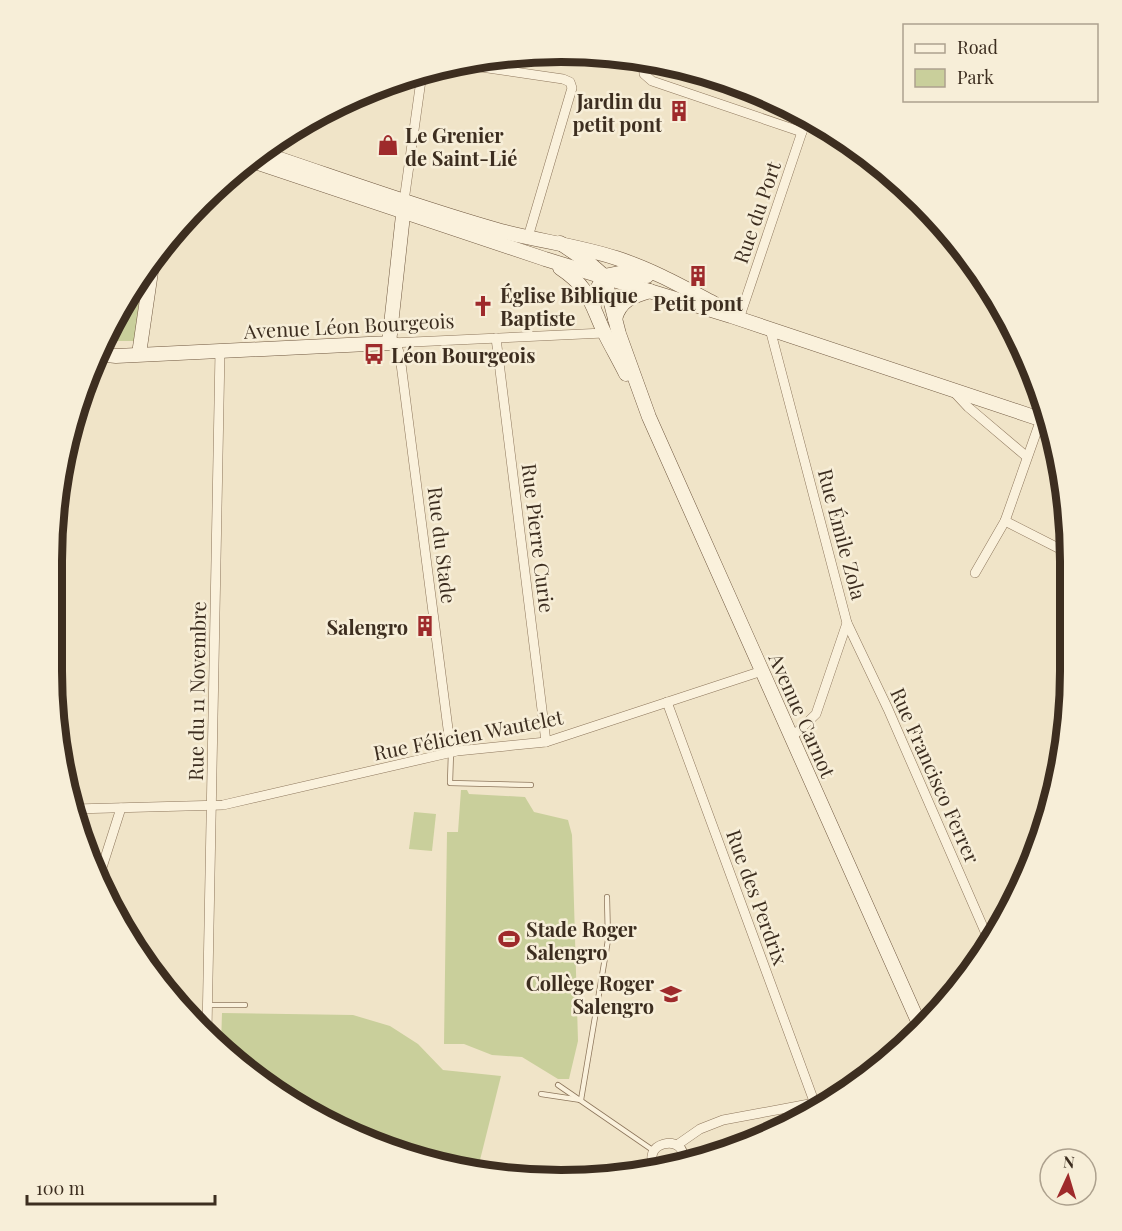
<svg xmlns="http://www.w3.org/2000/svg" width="1122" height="1231" font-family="'Playfair Display',serif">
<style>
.green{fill:#c9cf9b}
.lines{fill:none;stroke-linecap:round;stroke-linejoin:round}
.lane-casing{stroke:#8d765c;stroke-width:6}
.street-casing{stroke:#8d765c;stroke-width:10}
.secondary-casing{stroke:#6f573f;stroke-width:15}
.lane{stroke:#faf1dc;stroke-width:4.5}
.street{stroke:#faf1dc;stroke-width:9}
.secondary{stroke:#faf1dc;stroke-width:14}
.labels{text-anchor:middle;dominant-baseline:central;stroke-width:5;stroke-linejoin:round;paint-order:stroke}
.poi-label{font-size:20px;font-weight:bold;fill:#3d2e20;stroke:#f7eed8;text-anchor:start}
.street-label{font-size:20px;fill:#3d2e20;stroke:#f7eed8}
.rim{fill:none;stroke:#3d2e20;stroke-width:8}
</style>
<rect width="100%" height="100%" fill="#f0e4c8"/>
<g class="green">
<polygon points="144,269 134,341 103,341 137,277"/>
<polygon points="461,790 467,790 469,794 525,797 534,812 568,820 572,835 578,1041 569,1079 558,1079 522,1057 492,1055 464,1044 444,1044 447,832 458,832"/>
<polygon points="414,812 436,814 432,851 409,849"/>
<polygon points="222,1013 353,1015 390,1026 418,1044 443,1070 501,1076 477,1172 461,1170 336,1128 250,1074 221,1045"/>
</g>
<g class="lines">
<defs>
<g id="lane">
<polyline points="451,752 450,783 531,785"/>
<polyline points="208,1005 245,1005"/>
<polyline points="558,1085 654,1151"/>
<polyline points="541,1094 581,1100 608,940 607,897"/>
<polyline points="799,1107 799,1116"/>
</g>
<g id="street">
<polyline points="643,59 644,74 652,81 802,132"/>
<polyline points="453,63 563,79 570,82 572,88 528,237"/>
<polyline points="404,201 422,73"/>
<polyline points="739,319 807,117"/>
<polyline points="770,329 847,623 888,709 990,943"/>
<polyline points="496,338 546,742"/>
<polyline points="396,342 400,356 451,752"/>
<polyline points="391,343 604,333"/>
<polyline points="954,392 968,407 1027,457"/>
<polyline points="1005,521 1070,554"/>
<polyline points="975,573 1005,521 1041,419"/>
<polyline points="667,702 815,1104"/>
<polyline points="792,737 816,714 847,623"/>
<polyline points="74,809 223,805 457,751 546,742 762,671"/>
<polyline points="98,880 121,808"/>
<polyline points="207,1031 220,351"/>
<polyline points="677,1145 700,1129 723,1120 825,1101"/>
<path d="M658,1170C634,1144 689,1129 683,1163"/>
</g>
<g id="secondary">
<path d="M259,152C340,179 419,208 501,231C539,241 579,246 616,258C651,269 683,287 715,304"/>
<polyline points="249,160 545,259 731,316 1049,422"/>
<polyline points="560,243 588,262 604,276 619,334 649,417 921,1028"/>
<path d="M560,268C590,288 590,302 604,332C611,346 619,360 626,374"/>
<polyline points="594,305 595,293 604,276 624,272 647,276"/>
<path d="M615,319C620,300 633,296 650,291"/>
<polyline points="96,354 116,356 389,343 404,206"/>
<polyline points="139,354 153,258"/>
</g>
</defs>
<use href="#lane" class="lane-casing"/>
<use href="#street" class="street-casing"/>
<use href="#secondary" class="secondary-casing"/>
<use href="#lane" class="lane"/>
<use href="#street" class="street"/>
<use href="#secondary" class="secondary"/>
</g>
<defs>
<symbol id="building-bare" viewBox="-9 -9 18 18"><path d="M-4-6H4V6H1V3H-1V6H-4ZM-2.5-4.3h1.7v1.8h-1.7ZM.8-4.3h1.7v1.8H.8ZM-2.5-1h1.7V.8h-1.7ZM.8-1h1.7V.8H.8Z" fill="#9e2a2b" stroke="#f7eed8" stroke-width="2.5" paint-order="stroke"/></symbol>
<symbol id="shop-bare" viewBox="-9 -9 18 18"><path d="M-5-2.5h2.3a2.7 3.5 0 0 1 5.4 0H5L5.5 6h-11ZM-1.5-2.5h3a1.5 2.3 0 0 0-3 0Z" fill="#9e2a2b" stroke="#f7eed8" stroke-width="2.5" paint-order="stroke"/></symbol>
<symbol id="church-bare" viewBox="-9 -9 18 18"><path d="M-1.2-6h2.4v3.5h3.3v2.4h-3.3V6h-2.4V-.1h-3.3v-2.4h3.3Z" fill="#9e2a2b" stroke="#f7eed8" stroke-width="2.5" paint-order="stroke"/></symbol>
<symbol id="bus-bare" viewBox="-9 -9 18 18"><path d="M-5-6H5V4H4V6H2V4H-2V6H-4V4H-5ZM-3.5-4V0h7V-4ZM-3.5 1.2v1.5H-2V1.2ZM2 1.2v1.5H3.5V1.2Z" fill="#9e2a2b" stroke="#f7eed8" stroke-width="2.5" paint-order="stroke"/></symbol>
<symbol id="stadium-bare" viewBox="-9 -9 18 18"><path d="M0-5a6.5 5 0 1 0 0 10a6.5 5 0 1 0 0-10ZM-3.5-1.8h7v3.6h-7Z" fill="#9e2a2b" stroke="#f7eed8" stroke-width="2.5" paint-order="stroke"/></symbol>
<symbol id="school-bare" viewBox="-9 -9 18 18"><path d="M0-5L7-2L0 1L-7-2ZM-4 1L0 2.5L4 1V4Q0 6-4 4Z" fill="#9e2a2b" stroke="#f7eed8" stroke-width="2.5" paint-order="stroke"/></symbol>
</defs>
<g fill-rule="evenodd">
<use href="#building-bare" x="664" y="96" width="30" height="30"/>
<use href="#shop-bare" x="373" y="130" width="30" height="30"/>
<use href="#building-bare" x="683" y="261" width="30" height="30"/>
<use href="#church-bare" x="468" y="291" width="30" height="30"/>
<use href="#bus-bare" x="359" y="339" width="30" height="30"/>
<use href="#building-bare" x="410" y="611" width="30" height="30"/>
<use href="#stadium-bare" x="494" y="924" width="30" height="30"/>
<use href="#school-bare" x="656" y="979" width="30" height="30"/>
</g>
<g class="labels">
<g class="poi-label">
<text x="662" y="100" text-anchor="end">Jardin du<tspan x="662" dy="23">petit pont</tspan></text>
<text x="405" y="134">Le Grenier<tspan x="405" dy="23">de Saint-Lié</tspan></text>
<text x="500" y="294">Église Biblique<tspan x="500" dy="23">Baptiste</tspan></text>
<text x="698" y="302" text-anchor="middle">Petit pont</text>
<text x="391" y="354">Léon Bourgeois</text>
<text x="408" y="626" text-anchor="end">Salengro</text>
<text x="526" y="928">Stade Roger<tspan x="526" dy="23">Salengro</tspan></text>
<text x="654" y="982" text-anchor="end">Collège Roger<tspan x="654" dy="23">Salengro</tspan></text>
</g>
<g class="street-label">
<text transform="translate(756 212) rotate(-71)">Rue du Port</text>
<text transform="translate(349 325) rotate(-3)">Avenue Léon Bourgeois</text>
<text transform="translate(843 534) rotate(75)">Rue Émile Zola</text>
<text transform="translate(539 538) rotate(83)">Rue Pierre Curie</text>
<text transform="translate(443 545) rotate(83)">Rue du Stade</text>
<text transform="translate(196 691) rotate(-89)">Rue du 11 Novembre</text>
<text transform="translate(803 715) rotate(66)">Avenue Carnot</text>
<text transform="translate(468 734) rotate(-11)">Rue Félicien Wautelet</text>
<text transform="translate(936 775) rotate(66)">Rue Francisco Ferrer</text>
<text transform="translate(758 897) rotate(70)">Rue des Perdrix</text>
</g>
</g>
<path d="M0 0H1122V1231H0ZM561 62H561A499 499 0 0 1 1060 561V671A499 499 0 0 1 561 1170H561A499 499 0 0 1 62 671V561A499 499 0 0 1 561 62Z" fill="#f7eed8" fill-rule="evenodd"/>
<path class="rim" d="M561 62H561A499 499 0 0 1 1060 561V671A499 499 0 0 1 561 1170H561A499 499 0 0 1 62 671V561A499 499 0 0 1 561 62Z"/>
<rect x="903" y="24" width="195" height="78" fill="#f7eed8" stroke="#ada18e" stroke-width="1.5"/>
<rect x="915" y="44" width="30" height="9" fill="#faf1dc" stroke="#ada18e" stroke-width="1.5"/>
<text x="957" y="54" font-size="18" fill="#3d2e20">Road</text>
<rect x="915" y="69" width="30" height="18" fill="#c9cf9b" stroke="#ada18e" stroke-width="1.5"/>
<text x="957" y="84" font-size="18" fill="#3d2e20">Park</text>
<g transform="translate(1068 1177) rotate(4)"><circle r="28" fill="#f7eed8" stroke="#ada18e" stroke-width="1.5"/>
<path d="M0-4.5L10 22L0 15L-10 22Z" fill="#9e2a2b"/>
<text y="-9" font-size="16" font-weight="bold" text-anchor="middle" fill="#3d2e20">N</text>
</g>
<path d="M27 1195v9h188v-9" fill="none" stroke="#3d2e20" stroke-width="3"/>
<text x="36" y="1195" font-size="18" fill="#3d2e20" stroke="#f7eed8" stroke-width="4.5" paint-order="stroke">100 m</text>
</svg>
